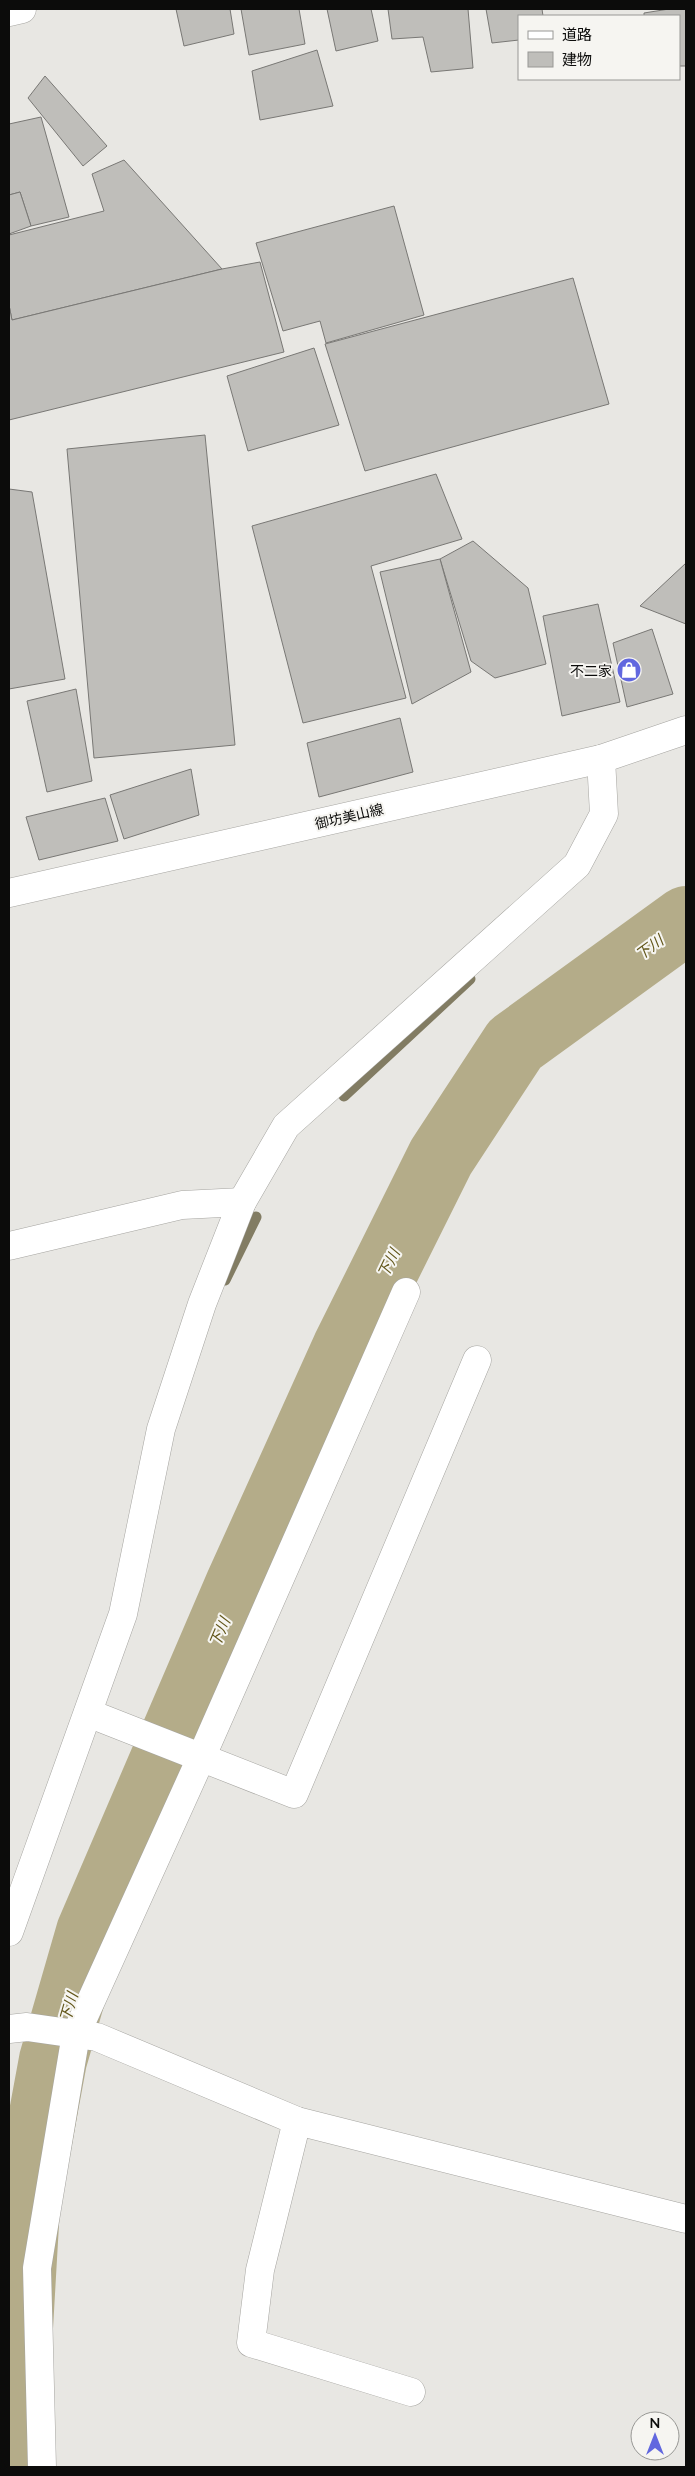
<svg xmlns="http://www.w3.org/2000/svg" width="695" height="2476" font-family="Lato,'Noto Sans JP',sans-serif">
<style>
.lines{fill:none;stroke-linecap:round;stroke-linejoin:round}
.stream{stroke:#827c63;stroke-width:11}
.river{stroke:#b4ac89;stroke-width:68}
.building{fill:#bfbeba;stroke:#797875}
.minor-casing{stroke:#a6a5a1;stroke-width:29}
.primary-casing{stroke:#a6a5a1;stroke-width:29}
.minor{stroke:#fff;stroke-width:28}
.primary{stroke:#fff;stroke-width:28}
.labels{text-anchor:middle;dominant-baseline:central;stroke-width:4;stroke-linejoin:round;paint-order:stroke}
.poi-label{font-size:14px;fill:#0c0c0b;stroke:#f6f5f1;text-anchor:end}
.street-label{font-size:14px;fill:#0c0c0b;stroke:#f6f5f1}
.water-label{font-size:15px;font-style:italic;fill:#62561a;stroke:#f6f5f1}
</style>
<rect width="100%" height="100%" fill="#e8e7e3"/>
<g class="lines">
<g class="stream">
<polyline points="344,1096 470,979"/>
<polyline points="225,1280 256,1217"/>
</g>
<polyline class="river" points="11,2467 26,2206 53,2060 90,1932 239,1585 346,1348 441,1157 515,1044 686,920"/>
</g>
<g class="building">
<polygon points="176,9 230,9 234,34 184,46"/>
<polygon points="241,9 299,9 305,44 249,55"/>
<polygon points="327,9 371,9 378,41 336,51"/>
<polygon points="388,9 468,9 473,68 431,72 423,37 392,39"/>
<polygon points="486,9 542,9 543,16 519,16 519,40 492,43"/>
<polygon points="669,9 686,9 686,66 679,66 679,16 644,16 644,13"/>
<polygon points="317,50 333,106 260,120 252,71"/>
<polygon points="45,76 107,146 83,166 28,98"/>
<polygon points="41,117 69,217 31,226 20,192 9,195 9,124"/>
<polygon points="124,160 222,269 12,320 9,305 9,235 104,211 92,174"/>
<polygon points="20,192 31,226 9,234 9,195"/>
<polygon points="394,206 424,315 326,343 320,321 283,331 256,243"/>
<polygon points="260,262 284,352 9,420 9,305 12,320 222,269"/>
<polygon points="573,278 609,404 365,471 325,344"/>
<polygon points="314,348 339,425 248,451 227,376"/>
<polygon points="205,435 235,745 94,758 67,449"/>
<polygon points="436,474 462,539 371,566 406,698 303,723 252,526"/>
<polygon points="9,489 32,492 65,679 9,689"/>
<polygon points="473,541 528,588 546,664 495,678 471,661 440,559"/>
<polygon points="440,559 471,672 412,704 380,572"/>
<polygon points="686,563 686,624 640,606"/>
<polygon points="598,604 620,702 562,716 543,616"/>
<polygon points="652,629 673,694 627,707 613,643"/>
<polygon points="76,689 92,781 47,792 27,701"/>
<polygon points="400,718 413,772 319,797 307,743"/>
<polygon points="191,769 199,815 124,839 110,795"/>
<polygon points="105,798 118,841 39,860 26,817"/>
</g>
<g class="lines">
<defs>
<g id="minor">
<polyline points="9,12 22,9"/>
<polyline points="9,1246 182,1205 242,1202"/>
<polyline points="88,1713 294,1794 477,1360"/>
<polyline points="9,1932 123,1614 161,1429 202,1304 242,1202 286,1126 577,865 604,814 601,759"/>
<polyline points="9,2029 27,2027 97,2037 297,2121 686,2219"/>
<polyline points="297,2121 260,2270 251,2343 411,2392"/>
<polyline points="42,2467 37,2268 76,2034 201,1758 406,1292"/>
</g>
<polyline id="primary" points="9,893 601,759 686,730"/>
</defs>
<use href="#minor" class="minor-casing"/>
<use href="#primary" class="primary-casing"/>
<use href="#minor" class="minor"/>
<use href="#primary" class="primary"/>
</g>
<defs>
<symbol id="shop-disc" viewBox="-11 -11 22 22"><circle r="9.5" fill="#6167df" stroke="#f6f5f1"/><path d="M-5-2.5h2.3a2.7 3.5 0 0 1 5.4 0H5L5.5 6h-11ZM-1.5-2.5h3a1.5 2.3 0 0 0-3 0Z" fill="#fff"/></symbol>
</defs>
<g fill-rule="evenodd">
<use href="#shop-disc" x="615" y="656" width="28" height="28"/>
</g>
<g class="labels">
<g class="poi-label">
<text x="612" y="670">不二家</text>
</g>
<g class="street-label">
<text transform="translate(349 816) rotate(-13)">御坊美山線</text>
</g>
<g class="water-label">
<text transform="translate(649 947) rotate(-36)">下川</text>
<text transform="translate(388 1263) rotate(-64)">下川</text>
<text transform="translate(219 1632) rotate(-67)">下川</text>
<text transform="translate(68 2007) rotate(-74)">下川</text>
</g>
</g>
<rect width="695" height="2476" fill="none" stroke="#0c0c0b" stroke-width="20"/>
<rect x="518" y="15" width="162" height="65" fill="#f6f5f1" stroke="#989895"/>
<rect x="528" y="31" width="25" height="8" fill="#ffffff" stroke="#989895"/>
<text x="562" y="40" font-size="15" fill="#0c0c0b">道路</text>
<rect x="528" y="52" width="25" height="15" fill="#bfbeba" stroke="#989895"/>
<text x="562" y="65" font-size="15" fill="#0c0c0b">建物</text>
<g transform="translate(655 2436)"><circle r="24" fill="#f6f5f1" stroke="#989895"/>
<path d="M0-4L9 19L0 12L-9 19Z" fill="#6167df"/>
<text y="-8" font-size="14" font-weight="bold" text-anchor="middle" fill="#0c0c0b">N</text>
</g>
</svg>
